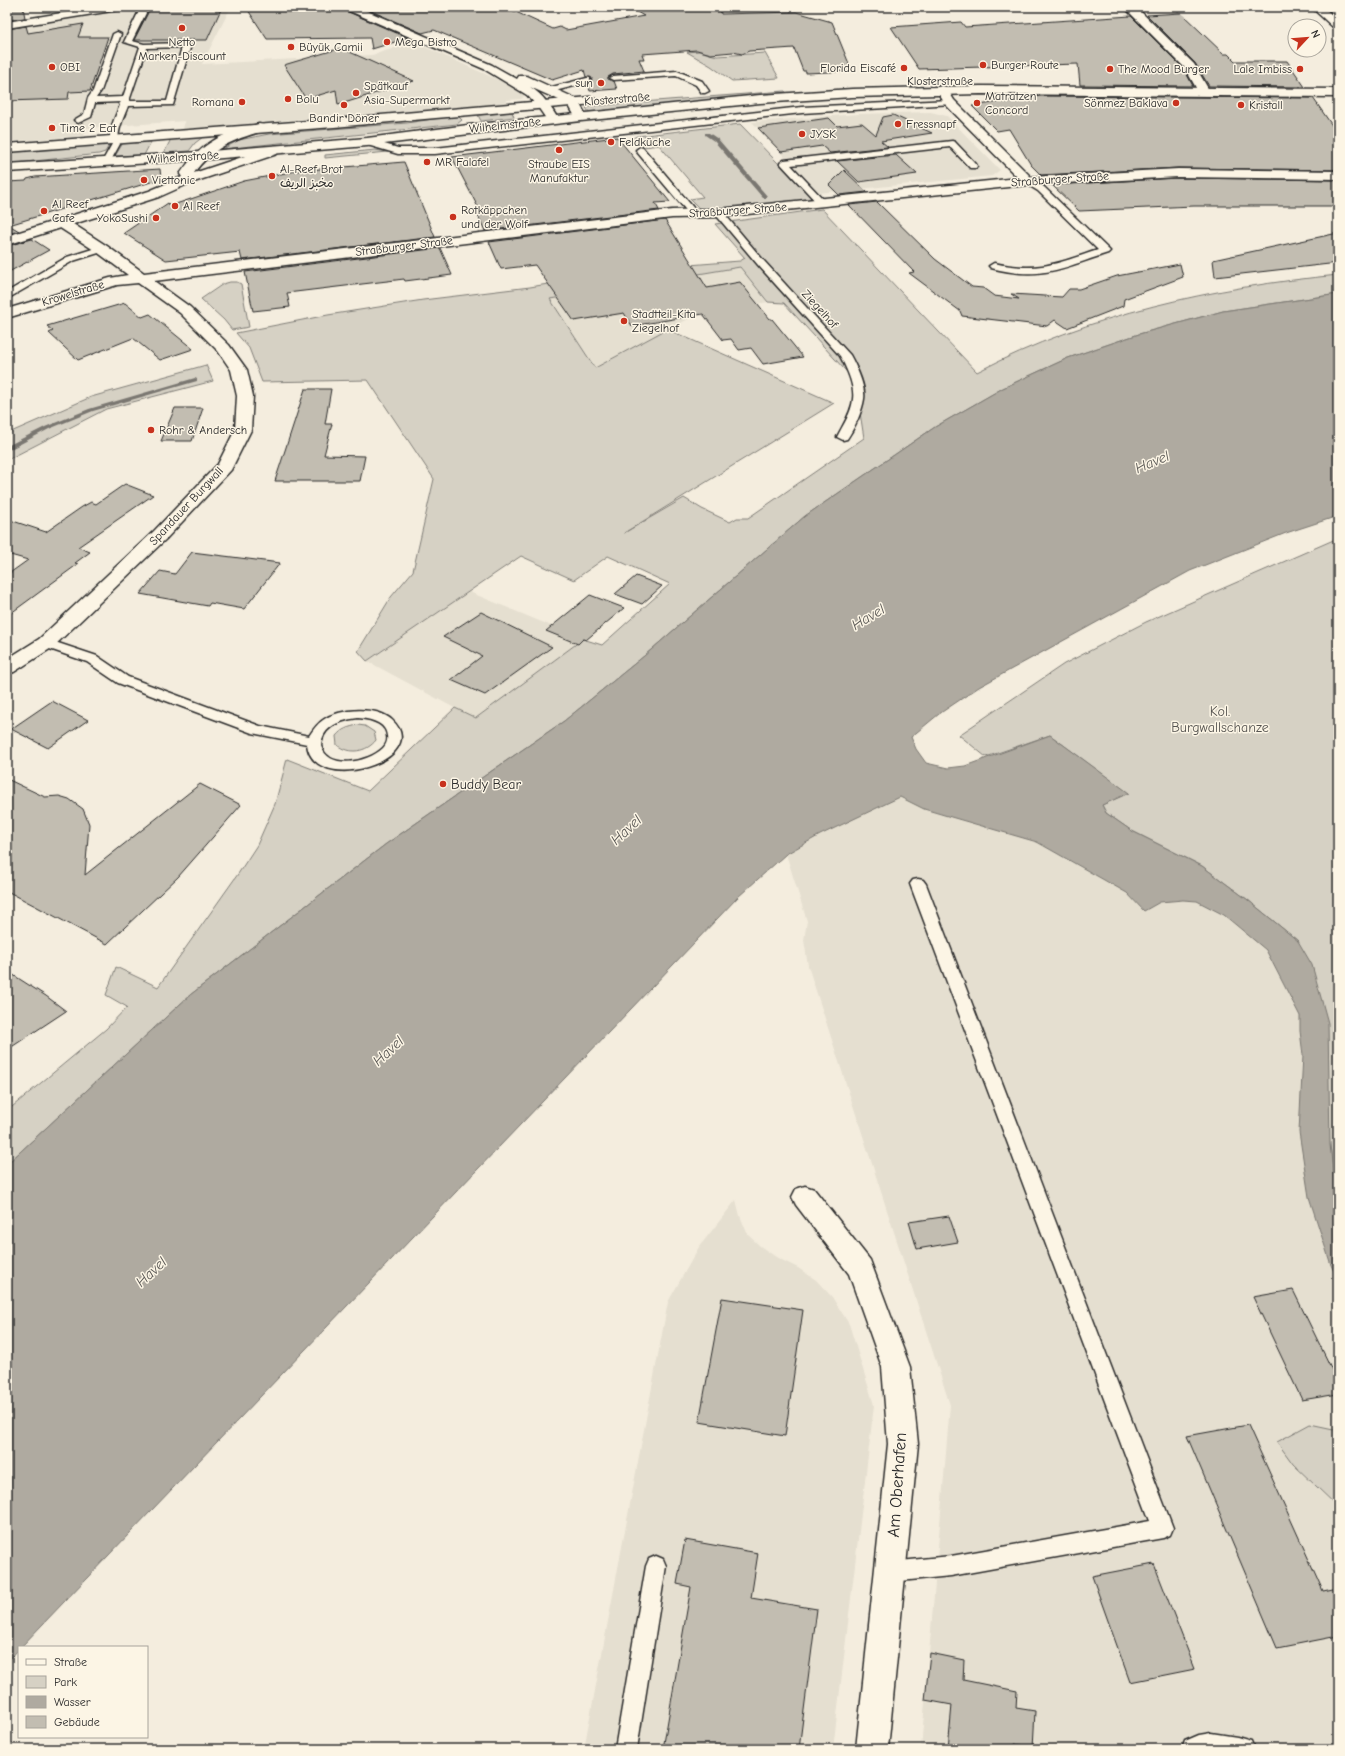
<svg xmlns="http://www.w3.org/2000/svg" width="1345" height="1756" font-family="'Comic Neue','Playpen Sans Arabic',sans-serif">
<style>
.built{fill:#e5dfd0}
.green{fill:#d6d1c4;stroke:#807e78;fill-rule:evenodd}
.water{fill:#afaaa0;stroke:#7a7771}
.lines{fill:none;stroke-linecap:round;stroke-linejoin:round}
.stream{fill:#7a7771;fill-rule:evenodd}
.building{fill:#c2bdb1;stroke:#2b2b2b}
.service-casing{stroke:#2b2b2b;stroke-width:3}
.minor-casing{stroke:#2b2b2b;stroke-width:3}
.tertiary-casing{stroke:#2b2b2b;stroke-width:3}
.secondary-casing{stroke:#2b2b2b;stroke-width:3}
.service{fill:#fcf5e5;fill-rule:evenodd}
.minor{fill:#fcf5e5;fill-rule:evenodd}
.tertiary{fill:#fcf5e5;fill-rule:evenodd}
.secondary{fill:#fcf5e5;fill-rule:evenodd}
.poi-dot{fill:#c8321e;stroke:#fcf5e5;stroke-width:1.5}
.labels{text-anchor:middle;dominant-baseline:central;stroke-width:3;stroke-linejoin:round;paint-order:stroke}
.far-poi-label{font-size:12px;fill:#2b2b2b;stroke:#fcf5e5;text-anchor:start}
.far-street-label{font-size:12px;fill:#2b2b2b;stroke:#fcf5e5}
.park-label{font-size:14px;fill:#565451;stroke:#fcf5e5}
.poi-label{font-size:14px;fill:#2b2b2b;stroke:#fcf5e5;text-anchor:start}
.water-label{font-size:15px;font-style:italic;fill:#595754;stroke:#fcf5e5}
.near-street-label{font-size:17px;fill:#2b2b2b;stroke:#fcf5e5}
</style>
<rect width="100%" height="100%" fill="#f4edde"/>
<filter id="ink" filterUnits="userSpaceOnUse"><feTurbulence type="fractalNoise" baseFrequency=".025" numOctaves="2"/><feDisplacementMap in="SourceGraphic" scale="8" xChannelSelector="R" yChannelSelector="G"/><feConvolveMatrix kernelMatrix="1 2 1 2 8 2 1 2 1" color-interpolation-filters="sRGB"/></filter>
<g filter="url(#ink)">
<g class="built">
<polygon points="134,7 231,7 202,64 372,55 414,42 516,88 524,94 524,96 521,99 506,100 507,103 183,129 185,121 86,128 84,136 7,142 7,28"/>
<polygon points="931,112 947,116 1000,170 992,176 818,193 752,122 859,114"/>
<polygon points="740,267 768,302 698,314 595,368 550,299"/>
<polygon points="467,591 583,639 475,719 367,661"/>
<polygon points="900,797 924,809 951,817 1037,842 1127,893 1144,911 1160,902 1183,900 1197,901 1224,915 1266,950 1300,1016 1309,1197 1331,1265 1338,1280 1338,1431 1293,1464 1338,1507 1338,1749 921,1749 950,1405 808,966 804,940 807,921 786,854 820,835"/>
<polygon points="736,1200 740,1216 748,1235 760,1246 776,1257 798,1268 816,1280 832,1297 849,1324 874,1405 833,1749 584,1749 668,1302 699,1247"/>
</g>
<g class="green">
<polygon points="699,51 717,56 765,53 779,78 732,81 711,66 687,52"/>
<polygon points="785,91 786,93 592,112 589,112 586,108 591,106"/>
<polygon points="512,112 514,117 481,121 478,115"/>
<polygon points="452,116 459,117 462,120 457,124 223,149 239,140 269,134 407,123"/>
<path d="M740,124L810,196L811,198L809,200L723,210L699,208L690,199L703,197L659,145C649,146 639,150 632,141L633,138L637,136Z"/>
<polygon points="203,137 195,143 189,151 164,153 171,139"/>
<polygon points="152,140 144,155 115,156 123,143"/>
<polygon points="108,144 110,144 105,152 99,154 7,164 7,152"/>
<polygon points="375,150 388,152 325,158 325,155"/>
<path d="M822,209L977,372C1089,314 1214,287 1338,275V294L1223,311L1139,334L1068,358L1003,388L935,427L805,516L644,656L564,721L386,844L190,995L7,1164V1111L106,1029L127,1007L106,995L116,967L158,987L238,874L257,845L275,804L287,759L368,791L455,708L476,718L583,639L602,645L670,584L608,556L574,580L521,556L367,661L358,651L391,597L413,571L434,479L368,380L262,382L249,348L236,333L328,315L423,300L530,287L638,269L740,261L745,258L715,224ZM740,267L768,302L784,303L855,381L864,438L748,518H737L730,522L702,509L684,498L624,533L834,403L667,329L595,368L550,299Z"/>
<polygon points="230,282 237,282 241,284 249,327 232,330 224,320 201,299 223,284"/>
<polygon points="206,365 213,381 106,409 7,460 7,434 11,432 91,397"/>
<polygon points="1338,538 1338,1210 1330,1145 1298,941 1248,900 1202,866 1132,831 1106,813 1102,805 1128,793 1050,735 986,757 959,735 1064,664 1146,622"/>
<path d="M358,725L365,726L374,732L376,740C367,752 349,755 337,745L336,736C342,729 348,727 358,725Z"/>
<polygon points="1310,1424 1338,1430 1338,1507 1293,1464 1277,1442"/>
</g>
<polygon class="water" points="1338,294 1338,516 1286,533 1190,571 979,687 939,714 911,737 916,749 926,763 948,768 965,766 1050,735 1129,793 1102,805 1106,813 1132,831 1202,866 1248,900 1298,941 1312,965 1328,1023 1330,1145 1338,1210 1338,1280 1331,1265 1309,1197 1299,1132 1303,1055 1300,1031 1300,1016 1266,950 1224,915 1197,901 1183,900 1160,902 1144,911 1127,893 1037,842 951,817 924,809 900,797 820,835 786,854 738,897 21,1647 19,1647 19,1649 7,1662 7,1164 190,995 386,844 564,721 644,656 805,516 935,427 1003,388 1068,358 1139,334 1223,311"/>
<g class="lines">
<g class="stream">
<polygon points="705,133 709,133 718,139 767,196 767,198 763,198 714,141 705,135"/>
<polygon points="195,378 197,379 197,381 93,411 49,429 7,451 7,446 45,427 89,409"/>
</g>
</g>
<g class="building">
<polygon points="7,7 23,7 25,18 7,20"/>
<polygon points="151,7 222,7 207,40 134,40"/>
<polygon points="246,7 342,7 344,10 408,38 372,49 370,38 267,39"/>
<polygon points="362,7 505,7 553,29 560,27 566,30 644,16 628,7 720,7 721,14 796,12 832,22 852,71 806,73 806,71 803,71 794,48 749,51 742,54 733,52 711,54 697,50 642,54 644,59 639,59 644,71 613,74 608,77 608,79 614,81 617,89 590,91 588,84 591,83 592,78 586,77 584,70 552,80 434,30 422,33"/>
<polygon points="1181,13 1224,54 1228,54 1235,61 1287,61 1305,87 1209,86 1195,63 1147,15"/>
<polygon points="1131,16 1184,69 1193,86 1080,85 1078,64 919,69 891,27 961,22 965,27"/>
<polygon points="83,24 78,37 108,37 90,91 69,92 68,99 7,101 7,29 26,26 28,33"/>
<polygon points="341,48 414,81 338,105 336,90 306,99 284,65"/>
<polygon points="1041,96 1313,98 1338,134 1338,170 1178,168 1041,175 1031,165 1009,129 997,131 972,106"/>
<polygon points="893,115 932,133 881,141 888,147 830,153 822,146 781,152 758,128 829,118 837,126 862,123 876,135 883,117"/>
<polygon points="617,137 670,202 655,203 659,210 485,231 477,213 481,213 452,157"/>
<polygon points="896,155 917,174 859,182 837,161"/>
<polygon points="404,162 435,237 242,260 240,252 166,260 124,233 168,203 170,206 244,181 296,171"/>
<polygon points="160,169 161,179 9,225 19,231 7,234 7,182 26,181 27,179 35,177"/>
<polygon points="844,170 867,192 839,195 829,185"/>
<polygon points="1178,178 1338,180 1338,206 1194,206 1079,211 1052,185"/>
<polygon points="877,202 935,259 972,287 983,288 994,296 1019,299 1011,294 1062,297 1069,289 1079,289 1117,276 1180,264 1183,277 1124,299 1123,306 1067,328 1055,320 1047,326 962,316 960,311 909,273 914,272 849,205"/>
<polygon points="665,220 707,288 740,282 770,319 772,319 803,357 763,364 751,348 739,350 731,339 723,340 703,314 632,326 624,313 574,321 535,265 501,269 489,242"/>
<polygon points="1338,233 1338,263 1215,277 1213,260"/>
<polygon points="32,239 49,250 7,273 7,246"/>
<polygon points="440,248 452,275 405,281 404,279 287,293 290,307 253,311 245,272"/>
<polygon points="125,303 142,317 150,314 193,349 160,360 133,338 78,360 49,333 53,331 47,326"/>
<polygon points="305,389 331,389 325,424 332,424 324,455 365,456 360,481 275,481"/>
<polygon points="175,408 203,408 192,441 161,441"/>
<polygon points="125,484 153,495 78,547 90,552 75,563 78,564 7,616 7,575 28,560 7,554 7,519 46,532 82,507 91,502 96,504"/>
<polygon points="192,552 280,563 244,609 210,603 208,606 140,594 160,571 175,574"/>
<polygon points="636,576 662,586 642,604 615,594"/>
<polygon points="590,595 624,608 586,640 583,639 578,644 546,631"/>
<polygon points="481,612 552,647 485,695 451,680 482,656 443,637"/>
<polygon points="52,701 88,720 48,748 11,729"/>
<polygon points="7,779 45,797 59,796 69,799 83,809 89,824 85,875 200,784 241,805 178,877 107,944 7,891"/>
<polygon points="7,971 46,996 66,1011 7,1050"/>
<polygon points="949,1216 958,1242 917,1249 909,1222"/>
<polygon points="1293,1290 1338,1382 1338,1394 1302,1400 1253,1297"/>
<polygon points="722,1298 803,1310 785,1436 699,1422"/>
<polygon points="1248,1425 1323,1591 1338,1588 1338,1636 1277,1648 1187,1436"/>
<polygon points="685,1540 758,1553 751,1598 817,1609 799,1749 663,1749 691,1587 677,1584"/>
<polygon points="1154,1564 1195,1669 1130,1682 1092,1576"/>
<polygon points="930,1653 964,1660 963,1680 1017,1691 1016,1708 1035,1711 1033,1748 1015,1744 1014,1749 948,1749 952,1705 925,1700"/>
</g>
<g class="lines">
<defs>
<g id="service">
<path d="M141,7H149L132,41L144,44L187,43L191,45L173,105L128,106C124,117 115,134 120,144L109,164L106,165L102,162L112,144C106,134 116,116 120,105L119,104L121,102L95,103L91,117L78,123L74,120L84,114L88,98L93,91L113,34L117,32L121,34L101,91L96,98L123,97L140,47L124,42ZM182,47L167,101H129L147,48Z"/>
<polygon points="677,71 702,81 709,91 705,93 702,93 696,85 676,76 613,80 609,78 613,76"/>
<polygon points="587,78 590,78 590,82 551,92 547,90 548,88"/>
<polygon points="950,100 954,102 953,104 802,113 435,154 398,154 364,144 363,142 367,139 398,148 435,148 802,107"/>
<polygon points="952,141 955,142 976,164 977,166 976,168 970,168 950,147 791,165 824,200 826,202 821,205 818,204 780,163 784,160"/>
<polygon points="640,147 643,148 696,211 698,213 696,215 690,215 637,152 636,150"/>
<path d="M1028,178L1044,187L1108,249L1110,251L1108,253C1062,268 1041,281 991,268L989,266L994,263C1038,273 1058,263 1098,250L1038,191L1025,183L1023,181Z"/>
<path d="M719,210L722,211L764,261L850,355C856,366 866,387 864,399C862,412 854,429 847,439L843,440L837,437C843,425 852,412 853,399C855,386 846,367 840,356L758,265L716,215L714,213Z"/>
<polygon points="102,246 107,249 105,251 73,261 7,299 7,292 67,257"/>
<path d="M46,639L97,656L128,677L260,726L309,736C313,730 317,724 323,720C340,708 377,706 392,720C434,759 313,798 307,744L252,733L118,683L87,662L41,646L40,643L41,640ZM358,718C370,719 386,722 387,736C388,740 386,745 383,748C369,762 329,771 321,746C322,726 341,720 358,718Z"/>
<polygon points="918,879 923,880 926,884 1173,1528 1170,1535 1163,1538 951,1576 890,1582 883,1579 880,1572 883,1565 890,1562 951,1556 1150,1521 910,884 913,880"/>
<polygon points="656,1556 663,1559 666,1566 637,1749 615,1749 646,1566 649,1559"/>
<polygon points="1211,1733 1237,1737 1251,1741 1254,1749 1182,1749 1185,1741 1199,1735"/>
</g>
<g id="minor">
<polygon points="98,7 124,7 118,10 7,28 7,22"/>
<polygon points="1124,7 1136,7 1194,64 1210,92 1208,95 1200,95 1185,68"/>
<polygon points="1311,7 1323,7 1338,20 1338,29 1334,28"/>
<polygon points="942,86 946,87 954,100 1031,177 1178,169 1338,171 1338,179 1178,177 1028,185 719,217 672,218 154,281 190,307 229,345 247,370 253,396 251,430 231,470 166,539 53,647 14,672 7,674 7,659 39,639 154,531 218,464 235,430 237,396 231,370 218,351 180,313 138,283 117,285 7,318 7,309 110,278 128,275 97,252 57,226 55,223 57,220 67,220 107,246 144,273 672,210 719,209 1018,178 946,105 936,90 938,87"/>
<polygon points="805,1186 814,1189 870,1260 910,1367 918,1444 888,1749 856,1749 888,1444 882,1367 849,1274 796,1205 792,1197 796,1189"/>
</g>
<g id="tertiary">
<path d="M343,7H358L492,65L517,79L519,76H527L577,99L587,117L585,120H577L568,104L530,87C543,94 551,108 559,120L557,123H549L538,107L527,95L484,69L345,9Z"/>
<path d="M259,124L263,125L265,128L263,131C235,139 211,148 194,173L272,147L277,148L278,151L277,154L188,184L159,197L7,245V236L149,191L182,177L180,174C203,141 221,134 259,124Z"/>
</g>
<g id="secondary">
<polygon points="980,86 1338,89 1338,97 980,94 852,97 760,103 581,121 367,146 199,160 7,172 7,164 199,152 367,138 468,125 760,95 852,89"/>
<polygon points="590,97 594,98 596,101 594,104 334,127 7,152 7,144 334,119"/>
</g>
</defs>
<use href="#service" class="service-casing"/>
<use href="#minor" class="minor-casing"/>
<use href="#tertiary" class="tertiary-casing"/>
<use href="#secondary" class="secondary-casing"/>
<use href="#service" class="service"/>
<use href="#minor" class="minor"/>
<use href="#tertiary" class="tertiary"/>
<use href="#secondary" class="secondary"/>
</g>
</g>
<g class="poi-dot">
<circle cx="182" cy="28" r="4"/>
<circle cx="387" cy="42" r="4"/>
<circle cx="291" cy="47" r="4"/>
<circle cx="983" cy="65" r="4"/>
<circle cx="52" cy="67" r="4"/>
<circle cx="904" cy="68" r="4"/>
<circle cx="1110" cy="69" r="4"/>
<circle cx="1300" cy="69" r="4"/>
<circle cx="601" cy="83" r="4"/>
<circle cx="356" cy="93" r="4"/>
<circle cx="288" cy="99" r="4"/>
<circle cx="242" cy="102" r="4"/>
<circle cx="977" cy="103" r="4"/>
<circle cx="1176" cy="103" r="4"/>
<circle cx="344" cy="105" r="4"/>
<circle cx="1241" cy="105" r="4"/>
<circle cx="898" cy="124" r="4"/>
<circle cx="52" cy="128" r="4"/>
<circle cx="802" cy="134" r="4"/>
<circle cx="611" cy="142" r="4"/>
<circle cx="559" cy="150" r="4"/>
<circle cx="427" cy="162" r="4"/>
<circle cx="272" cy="176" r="4"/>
<circle cx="144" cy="180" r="4"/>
<circle cx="175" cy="206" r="4"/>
<circle cx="44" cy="211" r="4"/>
<circle cx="453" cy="217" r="4"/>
<circle cx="156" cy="218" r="4"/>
<circle cx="624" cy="321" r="4"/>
<circle cx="151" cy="430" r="4"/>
<circle cx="443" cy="784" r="4"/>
</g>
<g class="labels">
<g class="far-poi-label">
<text x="182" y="42" text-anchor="middle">Netto<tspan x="182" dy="14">Marken-Discount</tspan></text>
<text x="395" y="42">Mega Bistro</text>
<text x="299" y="47">Büyük Camii</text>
<text x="991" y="65">Burger Route</text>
<text x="60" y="67">OBI</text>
<text x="896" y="68" text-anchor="end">Florida Eiscafé</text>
<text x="1118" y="69">The Mood Burger</text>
<text x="1292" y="69" text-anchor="end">Lale Imbiss</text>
<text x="593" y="83" text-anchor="end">sun</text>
<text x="364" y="86">Spätkauf<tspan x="364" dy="14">Asia-Supermarkt</tspan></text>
<text x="985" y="96">Matratzen<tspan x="985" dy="14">Concord</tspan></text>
<text x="296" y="99">Bolu</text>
<text x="234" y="102" text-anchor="end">Romana</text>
<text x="1168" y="103" text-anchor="end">Sönmez Baklava</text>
<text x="1249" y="105">Kristall</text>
<text x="344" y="118" text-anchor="middle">Bandir Döner</text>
<text x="906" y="124">Fressnapf</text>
<text x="60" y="128">Time 2 Eat</text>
<text x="810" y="134">JYSK</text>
<text x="619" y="142">Feldküche</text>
<text x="435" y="162">MR Falafel</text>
<text x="559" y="164" text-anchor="middle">Straube EIS<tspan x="559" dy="14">Manufaktur</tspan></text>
<text x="280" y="169">Al-Reef Brot<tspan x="280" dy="14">مخبز الريف</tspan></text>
<text x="152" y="180">Viettonic</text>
<text x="52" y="204">Al Reef<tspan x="52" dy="14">Cafe</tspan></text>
<text x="183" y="206">Al Reef</text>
<text x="461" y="210">Rotkäppchen<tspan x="461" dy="14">und der Wolf</tspan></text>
<text x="148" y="218" text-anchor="end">YokoSushi</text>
<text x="632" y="314">Stadtteil-Kita<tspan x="632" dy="14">Ziegelhof</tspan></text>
<text x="159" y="430">Rohr &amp; Andersch</text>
</g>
<g class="far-street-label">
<text x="940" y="81">Klosterstraße</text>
<text transform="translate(617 99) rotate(-5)">Klosterstraße</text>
<text transform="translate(505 125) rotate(-6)">Wilhelmstraße</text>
<text transform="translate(183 157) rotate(-4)">Wilhelmstraße</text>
<text transform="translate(1060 179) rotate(-4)">Straßburger Straße</text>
<text transform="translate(738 210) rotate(-4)">Straßburger Straße</text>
<text transform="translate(404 246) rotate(-7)">Straßburger Straße</text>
<text transform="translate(73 293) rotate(-17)">Krowelstraße</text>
<text transform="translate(820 309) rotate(48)">Ziegelhof</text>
<text transform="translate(186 506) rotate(-47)">Spandauer Burgwall</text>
</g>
<g class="park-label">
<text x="1220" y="711">Kol.<tspan x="1220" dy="16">Burgwallschanze</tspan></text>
</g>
<g class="poi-label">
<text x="451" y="784">Buddy Bear</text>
</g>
<g class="water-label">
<text transform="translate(1152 462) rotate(-23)">Havel</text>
<text transform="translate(868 617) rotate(-31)">Havel</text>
<text transform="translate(626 830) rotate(-43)">Havel</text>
<text transform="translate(388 1051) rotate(-43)">Havel</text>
<text transform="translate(151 1272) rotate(-43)">Havel</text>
</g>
<g class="near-street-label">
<text transform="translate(897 1485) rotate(-86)">Am Oberhafen</text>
</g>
</g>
<rect width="1345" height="1756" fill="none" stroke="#fcf5e5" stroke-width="24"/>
<rect x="12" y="12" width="1321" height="1732" fill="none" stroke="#2b2b2b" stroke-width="1.5" filter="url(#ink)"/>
<rect x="18" y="1646" width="130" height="92" fill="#fcf5e5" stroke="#a8a49b"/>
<rect x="26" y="1659" width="20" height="6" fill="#fcf5e5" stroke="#a8a49b"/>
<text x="54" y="1666" font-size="12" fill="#2b2b2b">Straße</text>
<rect x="26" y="1676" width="20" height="12" fill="#d6d1c4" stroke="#a8a49b"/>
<text x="54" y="1686" font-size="12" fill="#2b2b2b">Park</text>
<rect x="26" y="1696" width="20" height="12" fill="#afaaa0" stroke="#a8a49b"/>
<text x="54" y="1706" font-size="12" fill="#2b2b2b">Wasser</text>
<rect x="26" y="1716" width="20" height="12" fill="#c2bdb1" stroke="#a8a49b"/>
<text x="54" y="1726" font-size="12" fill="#2b2b2b">Gebäude</text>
<g transform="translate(1307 38) rotate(64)"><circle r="19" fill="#fcf5e5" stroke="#a8a49b"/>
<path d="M0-3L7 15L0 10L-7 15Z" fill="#c8321e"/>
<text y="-6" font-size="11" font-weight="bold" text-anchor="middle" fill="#2b2b2b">N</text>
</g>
</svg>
